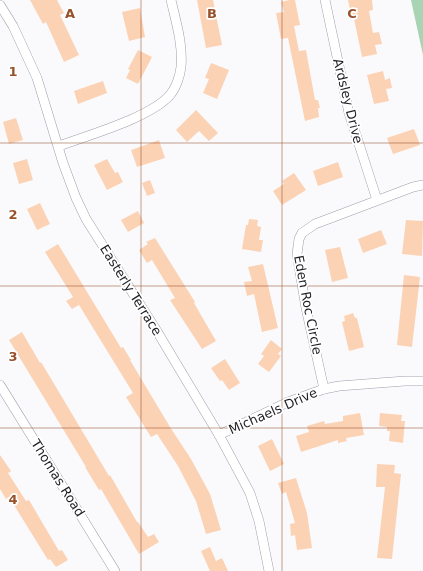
<svg xmlns="http://www.w3.org/2000/svg" width="423" height="571" font-family="'DejaVu Sans',sans-serif">
<style>
.green{fill:#a9d4b4}
.building{fill:#fcd2b4}
.lines{fill:none;stroke-linecap:round;stroke-linejoin:round}
.street-casing{stroke:#9f9eab;stroke-width:10}
.street{stroke:#fff;stroke-width:9}
.grid{fill:none;stroke:#98512b;stroke-width:1;stroke-opacity:0.55}
.labels{text-anchor:middle;dominant-baseline:central;stroke-width:3.5;stroke-linejoin:round;paint-order:stroke}
.street-label{font-size:13px;fill:#201f24;stroke:#fff}
.grid-label{font-size:13px;text-anchor:middle;font-weight:bold;fill:#98512b;stroke:#fff;stroke-width:3.5;stroke-linejoin:round;paint-order:stroke}
</style>
<rect width="100%" height="100%" fill="#fafafd"/>
<polygon class="green" points="411,0 423,0 423,55"/>
<g class="building">
<polygon points="30,0 57,0 64,13 60,15 79,55 64,62 46,22 43,24"/>
<polygon points="197,0 213,0 222,45 206,48"/>
<polygon points="289,0 295,0 300,25 294,26 299,51 306,50 315,100 318,100 320,108 318,108 319,117 305,121 288,38 281,39 276,13 284,12 281,2"/>
<polygon points="348,0 372,0 373,10 369,11 373,33 379,32 382,44 375,45 377,54 362,57 353,14 351,14"/>
<polygon points="140,8 145,37 129,41 122,12"/>
<polygon points="138,50 152,57 138,84 126,78 130,70 128,69"/>
<polygon points="211,63 229,70 217,99 203,93 209,79 205,78"/>
<polygon points="383,71 385,80 390,78 392,88 386,89 389,101 374,104 367,75"/>
<polygon points="103,81 107,93 78,104 74,91"/>
<polygon points="196,110 218,133 209,141 199,131 187,142 176,130"/>
<polygon points="16,118 23,140 9,144 3,122"/>
<polygon points="414,129 420,145 393,154 387,138"/>
<polygon points="159,140 165,158 137,167 131,150"/>
<polygon points="27,159 33,180 19,184 13,163"/>
<polygon points="107,159 115,173 118,172 123,182 107,190 94,165"/>
<polygon points="338,162 343,177 318,186 313,171"/>
<polygon points="294,173 306,190 282,205 273,191 284,184 282,181"/>
<polygon points="150,180 155,193 147,196 142,183"/>
<polygon points="40,203 50,224 37,230 27,209"/>
<polygon points="138,211 144,223 128,232 121,220"/>
<polygon points="249,219 258,220 257,226 261,227 259,240 263,240 261,252 242,249 246,225 248,225"/>
<polygon points="406,220 423,221 422,256 402,254"/>
<polygon points="381,230 387,244 363,253 358,239"/>
<polygon points="155,238 195,302 194,303 216,341 202,349 170,300 175,298 152,260 147,263 139,250 148,244 146,242"/>
<polygon points="58,244 121,348 123,347 131,360 130,360 170,427 191,459 210,494 221,530 206,534 196,501 178,466 157,434 151,437 126,397 133,393 79,305 72,309 66,301 73,297 45,252"/>
<polygon points="340,247 348,278 332,282 325,250"/>
<polygon points="263,264 278,328 262,332 254,294 247,296 244,282 252,281 248,267"/>
<polygon points="404,275 420,277 412,347 397,345"/>
<polygon points="353,313 355,318 357,318 364,347 349,351 342,322 345,321 344,316"/>
<polygon points="22,332 40,363 41,362 109,476 110,475 137,522 138,522 148,537 154,534 159,542 139,554 101,489 99,490 85,467 86,467 9,340"/>
<polygon points="271,340 282,349 278,354 281,356 269,372 258,364 264,356 261,354"/>
<polygon points="225,359 240,383 229,390 222,380 220,381 211,368"/>
<polygon points="360,413 364,435 346,438 347,441 338,443 338,440 301,452 296,436 309,432 307,426 324,421 325,424 343,421 343,416"/>
<polygon points="380,413 402,415 401,421 405,421 403,443 389,441 390,431 387,431 387,427 379,426"/>
<polygon points="272,439 284,464 270,471 258,446"/>
<polygon points="0,455 11,471 8,473 26,501 29,500 59,551 62,550 68,560 56,567 50,559 48,560 9,497 6,499 0,489"/>
<polygon points="377,464 395,465 394,473 401,474 392,559 377,558 385,487 376,487"/>
<polygon points="296,478 307,513 312,548 297,550 295,535 291,536 290,524 295,523 286,492 282,494 278,483"/>
<polygon points="210,547 216,561 222,558 228,571 210,571 201,551"/>
</g>
<g class="lines">
<defs>
<g id="street">
<polyline points="325,0 349,113 377,200"/>
<polyline points="0,5 13,26 37,78 63,163 76,198 86,219 158,333 219,435 250,493 259,521 269,571"/>
<path d="M59,146C88,135 150,118 170,95C176,88 180,76 181,67C183,44 176,22 171,0"/>
<polyline points="0,385 115,571"/>
<polyline points="324,389 306,308 297,254 299,239 302,233 315,224 413,187 423,185"/>
<polyline points="219,435 288,402 324,389 339,386 405,381 423,381"/>
</g>
</defs>
<use href="#street" class="street-casing"/>
<use href="#street" class="street"/>
</g>
<path class="grid" d="M141,0V571M282,0V571M0,143H423M0,286H423M0,428H423"/>
<g class="labels">
<g class="street-label">
<text transform="translate(348 101) rotate(76)">Ardsley Drive</text>
<text transform="translate(131 290) rotate(58)">Easterly Terrace</text>
<text transform="translate(308 305) rotate(79)">Eden Roc Circle</text>
<text transform="translate(273 411) rotate(-24)">Michaels Drive</text>
<text transform="translate(58 478) rotate(58)">Thomas Road</text>
</g>
</g>
<g class="grid-label">
<text x="70" y="18">A</text>
<text x="212" y="18">B</text>
<text x="352" y="18">C</text>
<text x="13" y="76">1</text>
<text x="13" y="219">2</text>
<text x="13" y="361">3</text>
<text x="13" y="504">4</text>
</g>
</svg>
